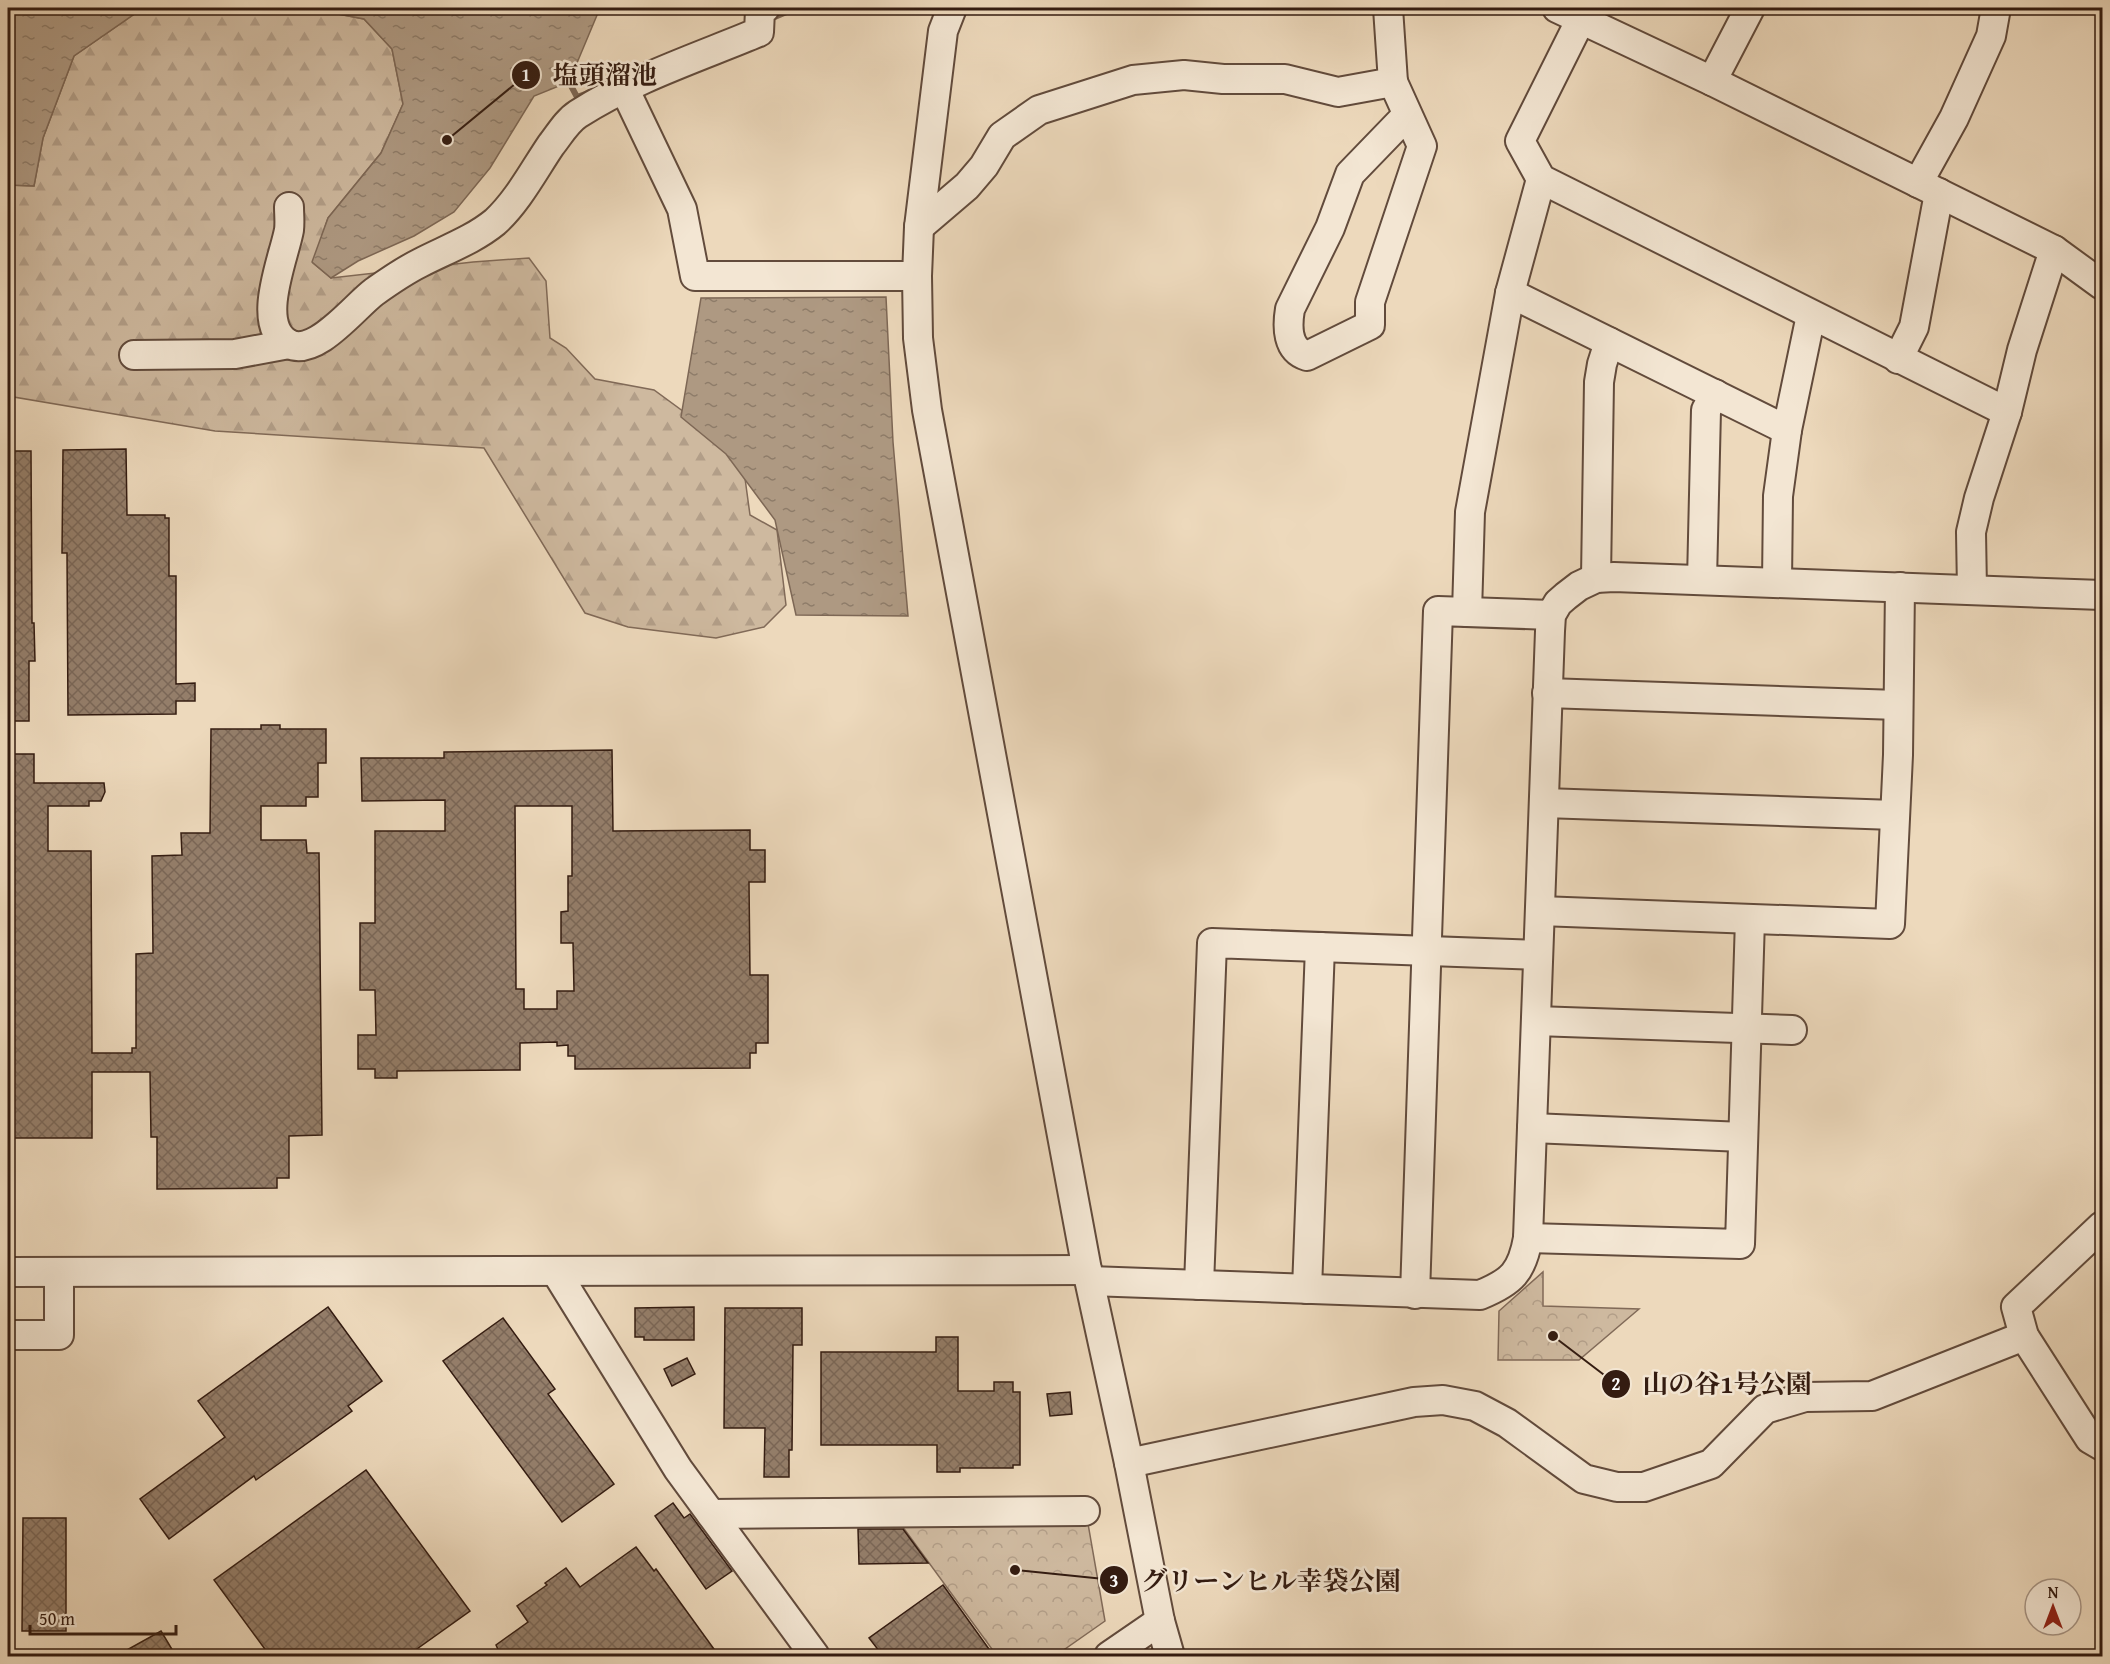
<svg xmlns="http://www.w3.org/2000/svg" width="2110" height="1664" font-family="'Gentium Book Plus','Noto Serif JP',serif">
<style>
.forest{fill:url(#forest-firs);stroke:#816a58;stroke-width:1.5}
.park{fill:url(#park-crowns);stroke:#816a58;stroke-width:1.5}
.water{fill:url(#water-ripples);stroke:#7d6755;stroke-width:1.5}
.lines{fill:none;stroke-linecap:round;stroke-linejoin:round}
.stream{stroke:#7d6755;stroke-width:6}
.building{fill:url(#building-cross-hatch);stroke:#341c11;stroke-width:1.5;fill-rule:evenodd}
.minor-casing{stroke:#624b3c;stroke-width:32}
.minor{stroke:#f3e6d3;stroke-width:28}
.leader{fill:none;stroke:#341c11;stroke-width:2}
.callout-dot{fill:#341c11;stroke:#f3e6d3;stroke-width:2}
.mark-label{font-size:18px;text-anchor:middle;font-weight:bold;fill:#fff}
.callout-label{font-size:26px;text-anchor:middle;font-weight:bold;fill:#341c11;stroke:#f3e6d3;stroke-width:5;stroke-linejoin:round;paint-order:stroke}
</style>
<defs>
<pattern id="forest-firs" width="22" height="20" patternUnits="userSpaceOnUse" patternTransform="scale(1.5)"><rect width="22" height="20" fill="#ceb99f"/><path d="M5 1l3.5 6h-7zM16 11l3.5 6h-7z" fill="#b29e88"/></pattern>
<pattern id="park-crowns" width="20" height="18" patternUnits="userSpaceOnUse" patternTransform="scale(1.5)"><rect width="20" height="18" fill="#ceb99f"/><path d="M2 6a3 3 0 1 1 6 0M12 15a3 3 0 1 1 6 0" fill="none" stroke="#b29e88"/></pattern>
<pattern id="water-ripples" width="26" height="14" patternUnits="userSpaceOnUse" patternTransform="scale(1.5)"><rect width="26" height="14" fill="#ae9982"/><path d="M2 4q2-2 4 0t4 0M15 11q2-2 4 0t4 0" fill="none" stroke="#8e7c69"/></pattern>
<pattern id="building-cross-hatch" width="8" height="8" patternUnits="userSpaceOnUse" patternTransform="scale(1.5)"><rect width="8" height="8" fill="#947e6a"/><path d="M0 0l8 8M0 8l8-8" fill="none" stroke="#7a6656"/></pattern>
</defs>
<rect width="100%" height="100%" fill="#edd9bc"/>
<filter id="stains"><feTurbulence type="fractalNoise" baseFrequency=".00333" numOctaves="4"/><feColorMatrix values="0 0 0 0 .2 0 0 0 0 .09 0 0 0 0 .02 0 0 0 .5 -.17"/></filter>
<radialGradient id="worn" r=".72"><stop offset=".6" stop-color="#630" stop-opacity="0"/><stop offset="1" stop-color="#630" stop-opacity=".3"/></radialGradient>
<polygon class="forest" points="156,8 307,8 364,19 392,49 403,104 381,153 328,218 313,263 331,278 473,262 529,258 546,281 550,338 566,348 595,379 654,390 710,431 744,471 750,515 777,530 786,605 764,627 716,638 628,627 585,613 484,448 215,431 8,396 8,185 34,186 43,138 74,56 136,13"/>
<g class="park">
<polygon points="1543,1272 1543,1306 1639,1309 1579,1360 1498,1360 1499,1311"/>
<polygon points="1087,1518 1105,1621 1055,1656 997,1656 897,1519"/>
</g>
<g class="water">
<polygon points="8,8 156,8 136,13 74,56 43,138 34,186 8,185 8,83 12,73 8,68"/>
<polygon points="307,8 600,8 569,82 534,96 490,168 454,212 414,236 358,261 331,278 312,262 328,218 381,153 403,104 392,49 364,19"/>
<polygon points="886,297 893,442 908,616 796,615 775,520 726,454 681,417 701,298"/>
</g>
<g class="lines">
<g class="stream">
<polyline points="770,19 796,8"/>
<polyline points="569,82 577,97 588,93"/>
</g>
</g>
<g class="building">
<polygon points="126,449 127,515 165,515 165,518 169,518 169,576 176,576 176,684 195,683 195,701 176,701 176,714 68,715 67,553 62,553 63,450"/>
<polygon points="8,451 31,451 32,623 34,623 35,661 29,661 29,721 8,721 8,678 10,678 10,614 8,614"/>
<polygon points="261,725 280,725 280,729 326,729 326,763 318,763 318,797 306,797 306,806 261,806 261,840 306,840 307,853 319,853 322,1135 289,1136 289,1178 277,1178 277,1188 157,1189 157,1137 151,1137 150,1072 92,1072 92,1138 8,1138 8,754 34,754 34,783 104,783 105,792 101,801 89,801 89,806 48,806 48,851 91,851 92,1053 132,1053 132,1048 136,1048 136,954 153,953 152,856 182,855 181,833 210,833 211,729 261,729"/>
<path d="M612,750L613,831L750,830V850H765V882H749L750,975H768V1043H756V1053H750V1068L575,1069V1056H568V1045L557,1046V1042L520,1043V1070L397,1071V1078H375V1069H358V1035H376L375,990H360V923H375V831H445V800L362,801L361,758H444V752ZM515,806H572V876H568V911L561,912V943H573L574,991H557V1009H524V989H516Z"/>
<polygon points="328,1307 382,1381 348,1406 352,1411 256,1480 254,1476 169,1539 140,1499 225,1437 198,1401"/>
<polygon points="694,1307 694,1340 644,1340 644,1337 635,1337 635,1308"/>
<polygon points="725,1308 802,1308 802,1345 793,1345 792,1450 789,1450 789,1477 764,1477 765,1428 724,1428"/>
<polygon points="503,1318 555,1389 548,1394 614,1484 562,1522 443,1361"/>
<polygon points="936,1337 958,1337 958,1391 994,1391 994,1382 1013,1382 1013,1392 1020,1392 1020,1465 1013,1465 1013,1468 960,1468 960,1472 937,1472 937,1445 821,1445 821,1352 936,1352"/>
<polygon points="687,1358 695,1374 672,1386 664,1369"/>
<polygon points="1070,1392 1072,1414 1050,1416 1047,1394"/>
<polygon points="366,1470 470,1611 407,1656 270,1656 214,1580"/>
<polygon points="673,1503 684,1518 690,1514 732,1571 706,1589 655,1516"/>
<polygon points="23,1518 66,1518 66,1631 22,1631"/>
<polygon points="858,1529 903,1529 928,1563 859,1564"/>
<polygon points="636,1547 654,1571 656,1569 719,1656 501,1656 496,1645 528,1622 517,1606 547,1585 545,1583 566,1568 580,1587"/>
<polygon points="943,1585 994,1656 883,1656 869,1638"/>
<polygon points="161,1631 176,1656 116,1656"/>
</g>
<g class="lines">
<defs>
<g id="minor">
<polyline points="952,8 943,31 919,227 917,276 918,338 927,410 1087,1270 1129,1463 1160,1621 1170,1656"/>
<polyline points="1557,8 1712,81 2054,250 2102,285"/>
<polyline points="1581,19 1520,141 1541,179 2007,412"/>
<polyline points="1712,81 1750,8"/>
<path d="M1393,82L1422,146L1370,302V325L1307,356C1287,350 1287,327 1290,309L1330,228L1350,174L1407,115"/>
<polyline points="624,88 682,209 695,276 917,276"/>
<polyline points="1918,183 1954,118 1991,36 1996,8"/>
<path d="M289,207C289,214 290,222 289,230C284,258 254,326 289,344C316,357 354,307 374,292C388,282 404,271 420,263C445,250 473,240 495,222C518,201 534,170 551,145C559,135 567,121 578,114C632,79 699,57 759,32L760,10L765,8"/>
<polyline points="919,227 967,186 984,166 1002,136 1039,110 1133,80 1184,75 1223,79 1285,79 1338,92 1393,82 1388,8"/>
<polyline points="1510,293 1787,430"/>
<polyline points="134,355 235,354 289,344"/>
<polyline points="1898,359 1914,327 1939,193"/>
<polyline points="1596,578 1599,382 1602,364 1609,342"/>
<polyline points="1702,580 1706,410 1715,394"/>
<polyline points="1777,583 1778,496 1787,430 1811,315"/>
<polyline points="1972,590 1971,532 1979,498 2007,412 2022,350 2054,250"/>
<polyline points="1467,612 1470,512 1510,293 1541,179"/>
<polyline points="1547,693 1898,705"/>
<polyline points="1544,803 1895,815"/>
<polyline points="1540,911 1890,924 1898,755 1900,587"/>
<polyline points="1536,1021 1792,1030"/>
<polyline points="1532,1128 1743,1137"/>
<polyline points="2102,1226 2016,1307 2024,1336 2090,1439 2102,1446"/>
<polyline points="1528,1238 1740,1244 1750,919"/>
<polyline points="8,1272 1087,1270"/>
<polyline points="556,1272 678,1469 815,1656"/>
<path d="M1090,1281L1480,1295C1512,1282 1522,1272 1528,1238L1550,631L1551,615L1558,603L1566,596L1579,586L1596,578L1614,577L2102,595"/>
<polyline points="1199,1285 1212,943 1538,955"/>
<polyline points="1307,1289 1320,947"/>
<polyline points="1415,1294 1438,611 1551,615"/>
<polyline points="8,1335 59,1335 59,1272"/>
<polyline points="1129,1463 1414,1402 1443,1400 1475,1406 1507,1423 1584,1479 1617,1487 1644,1487 1711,1464 1765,1409 1805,1397 1872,1396 2024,1336"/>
<polyline points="711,1514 1085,1511"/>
<polyline points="1109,1656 1160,1621"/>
</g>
</defs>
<use href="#minor" class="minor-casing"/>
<use href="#minor" class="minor"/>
</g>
<path class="leader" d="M447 140L526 75M1553 1336L1616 1384M1015 1570L1114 1580"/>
<g class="callout-dot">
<circle cx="447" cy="140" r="6"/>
<circle cx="1553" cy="1336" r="6"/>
<circle cx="1015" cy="1570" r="6"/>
<circle cx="526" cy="75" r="15"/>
<circle cx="1616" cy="1384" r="15"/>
<circle cx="1114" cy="1580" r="15"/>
</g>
<g class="mark-label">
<text x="526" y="81">1</text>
<text x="1616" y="1390">2</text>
<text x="1114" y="1587">3</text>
</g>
<g class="callout-label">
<text x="605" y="84">塩頭溜池</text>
<text x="1727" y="1393">山の谷1号公園</text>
<text x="1271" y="1590">グリーンヒル幸袋公園</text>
</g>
<rect width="2110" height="1664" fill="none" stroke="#edd9bc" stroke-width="30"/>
<rect x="9" y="9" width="2092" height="1646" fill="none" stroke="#341c11" stroke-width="3"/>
<rect x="15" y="15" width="2080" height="1634" fill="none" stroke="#341c11" stroke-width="1.5"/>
<g transform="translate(2053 1607)"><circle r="28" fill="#f3e6d3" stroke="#a79585" stroke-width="1.5"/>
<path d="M0-4.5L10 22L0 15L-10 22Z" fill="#8f2418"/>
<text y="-9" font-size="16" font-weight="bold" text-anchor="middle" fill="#341c11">N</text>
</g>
<path d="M30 1625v9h146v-9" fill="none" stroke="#341c11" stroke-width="3"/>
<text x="39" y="1625" font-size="18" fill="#341c11" stroke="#f3e6d3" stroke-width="4.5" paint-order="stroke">50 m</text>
<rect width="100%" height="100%" filter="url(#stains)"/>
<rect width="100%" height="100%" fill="url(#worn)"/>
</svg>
